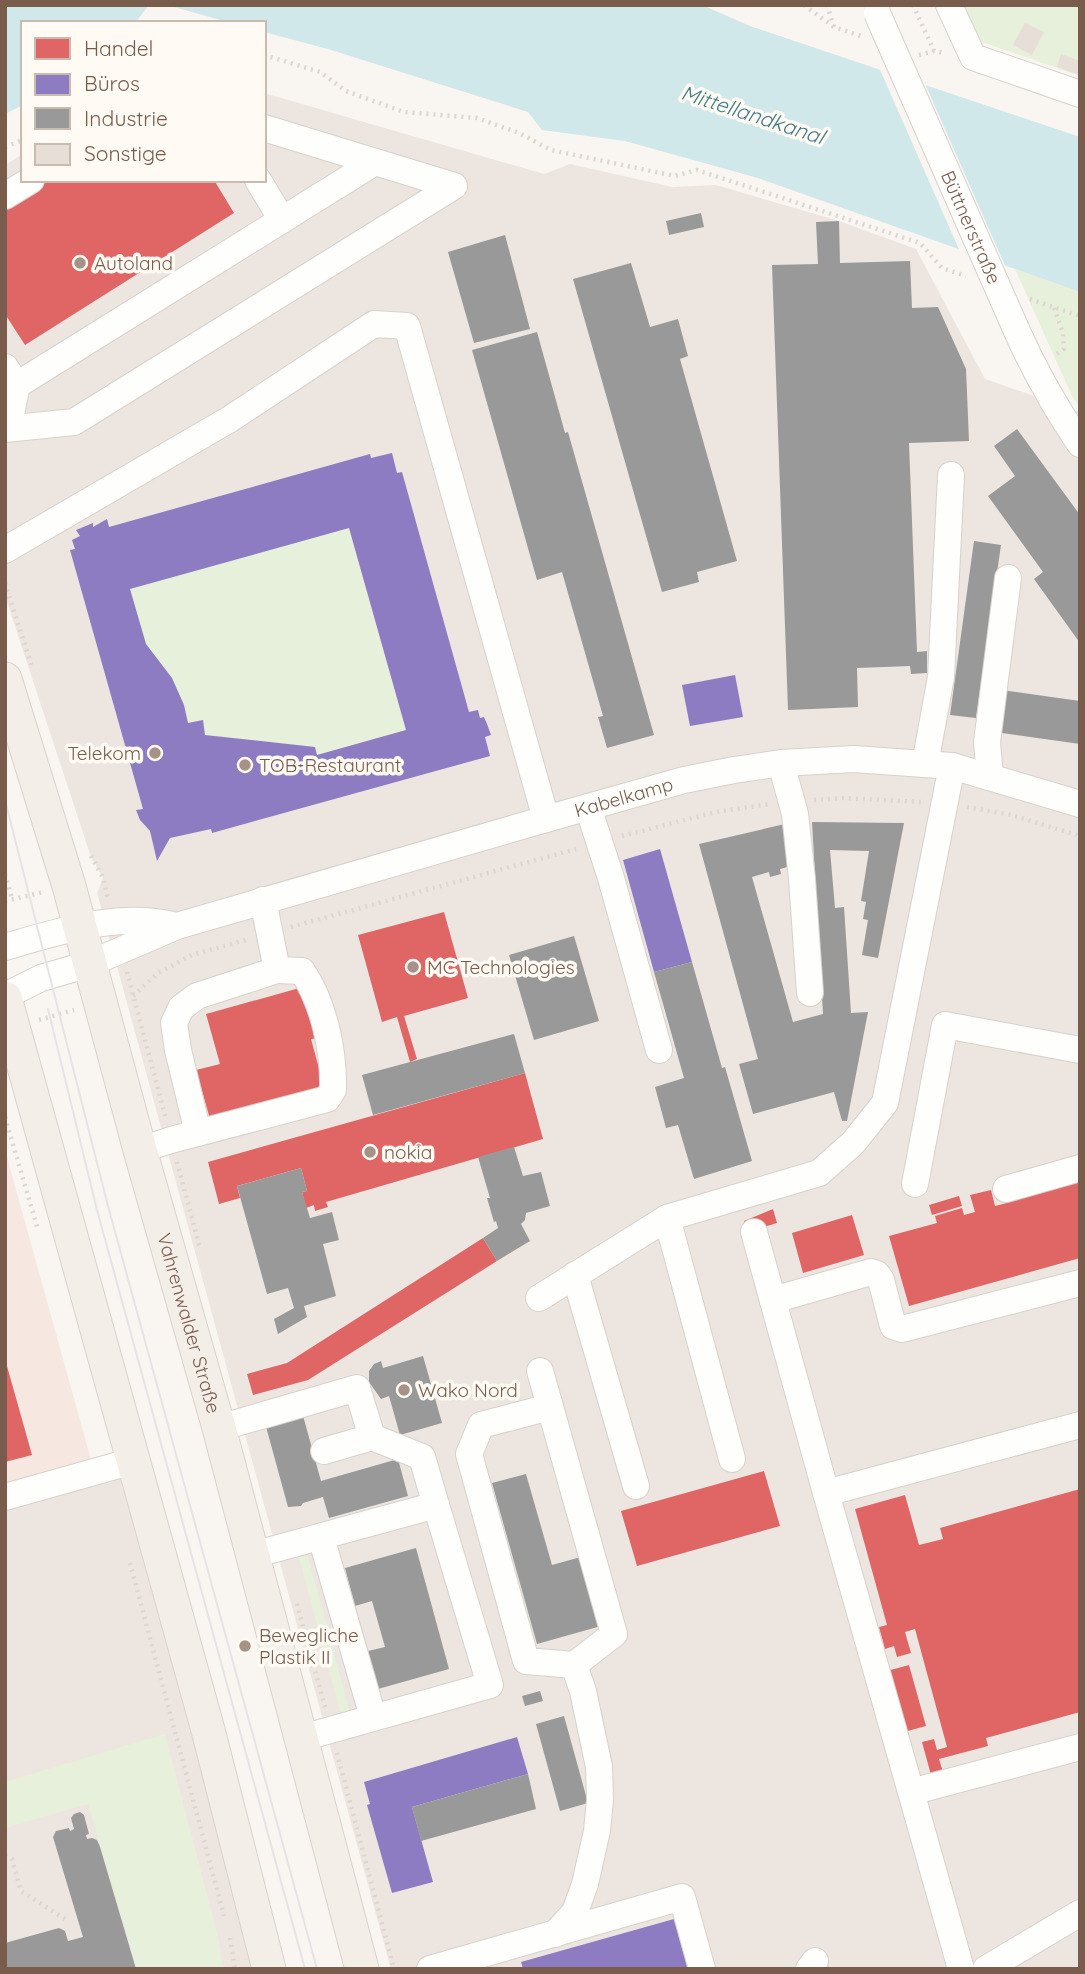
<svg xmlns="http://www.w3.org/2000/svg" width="1085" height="1974" font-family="Quicksand,sans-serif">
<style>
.commercial{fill:#f6e8e1}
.industrial{fill:#ede5e0}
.green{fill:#e7f0db}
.water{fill:#d0e8ea}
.pier{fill:#f9f5f0}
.shops{fill:#e06666}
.offices{fill:#8e7cc3;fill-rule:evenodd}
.industry{fill:#999}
.building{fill:#e6ded7}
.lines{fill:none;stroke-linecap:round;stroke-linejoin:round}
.minor-casing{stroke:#d7d1cb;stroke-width:28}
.major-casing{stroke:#dad1cc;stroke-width:35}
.path{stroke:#dcd5d0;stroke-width:4.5;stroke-dasharray:2 5;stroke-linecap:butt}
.minor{stroke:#fefefd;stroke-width:26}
.major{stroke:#f3eee8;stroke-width:33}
.tram{stroke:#e6e3e7;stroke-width:2}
.minor-bridge-casing{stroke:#d7d1cb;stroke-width:28;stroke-linecap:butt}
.minor-bridge{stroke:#fefefd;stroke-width:26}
.poi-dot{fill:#a69286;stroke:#fffaf3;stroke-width:2.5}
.labels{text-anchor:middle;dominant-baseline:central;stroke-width:7;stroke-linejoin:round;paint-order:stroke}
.street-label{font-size:19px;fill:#7a5c4d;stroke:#fffaf3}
.poi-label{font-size:19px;fill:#7a5c4d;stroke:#fffaf3;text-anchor:start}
.water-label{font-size:21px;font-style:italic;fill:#437c86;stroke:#fffaf3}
</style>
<rect width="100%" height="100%" fill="#f9f5f0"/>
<polygon class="commercial" points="5,1150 93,1467 5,1491"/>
<g class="industrial">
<polygon points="264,93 544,174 570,164 672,187 716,185 839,221 916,249 985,379 1080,412 1080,1969 391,1969 97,893 103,878 91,857 5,596 5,165 23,154 23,180 264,180"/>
<polygon points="132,1456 269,1969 5,1969 5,1491"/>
</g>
<g class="green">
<polygon points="962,5 1080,5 1080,76 979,41"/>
<polygon points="1015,269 1080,292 1080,407 1072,396"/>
<polygon points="349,528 406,730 317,755 205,735 203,720 188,723 184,705 172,678 146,644 130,589"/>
<polygon points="308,1556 350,1712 341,1715 299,1558"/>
<polygon points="165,1734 218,1936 223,1969 137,1969 88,1804 5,1828 5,1782"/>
</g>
<g class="water">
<polygon points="5,5 149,5 135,23 23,23 23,105 5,114"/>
<polygon points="167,5 702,5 750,26 1080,137 1080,292 758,178 625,141 542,130 528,112 328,49 264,32 264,23 231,23"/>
</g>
<polygon class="pier" points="877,63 923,79 1007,270 961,254"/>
<g class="shops">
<polygon points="46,180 214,180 234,213 25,345 5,314 5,206"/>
<polygon points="444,912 468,998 404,1016 417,1059 410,1062 397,1017 382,1022 358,935"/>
<polygon points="303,987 318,1038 311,1039 324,1087 210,1119 196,1070 220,1064 206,1014"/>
<polygon points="525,1073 543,1139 326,1202 328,1207 315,1211 314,1205 306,1208 302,1192 307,1191 301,1168 237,1186 240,1198 219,1204 208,1162"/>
<polygon points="1080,1171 1080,1258 909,1306 889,1236 937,1223 935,1216 962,1208 964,1215 975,1212 970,1195 991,1190 995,1206 1007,1203 1005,1192"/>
<polygon points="959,1196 962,1206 932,1215 929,1205"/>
<polygon points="773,1209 777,1223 757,1229 747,1229 744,1221"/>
<polygon points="852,1215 864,1255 803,1273 792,1233"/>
<polygon points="483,1238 497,1261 308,1380 253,1395 247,1374 287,1363"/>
<polygon points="5,1359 32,1455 5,1462"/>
<polygon points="764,1471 780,1526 637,1566 621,1511"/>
<polygon points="1080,1489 1080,1712 986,1738 988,1746 939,1759 943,1772 931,1775 922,1742 934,1739 937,1750 947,1747 915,1629 905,1632 911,1653 897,1657 894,1646 885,1649 879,1627 887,1625 855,1509 905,1495 919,1545 943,1539 940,1528"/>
<polygon points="909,1665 926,1726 904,1732 887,1671"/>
</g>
<g class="offices">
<path d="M392,453L397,473L402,472L469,712L478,710L480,718L484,717L487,724L491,735L485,737L490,756L212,833L211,829L170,838L157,861L150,831L140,820L136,810L143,809L70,550L75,549L72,540L80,536L76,530L93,523V527L107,519L109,527L370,454L371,458ZM349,528L406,730L317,755L315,747L205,735L203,720L188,723L184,705L172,678L146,644L130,589Z"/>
<polygon points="735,675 743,717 690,726 682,685"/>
<polygon points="660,849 692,962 654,972 623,860"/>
<polygon points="517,1737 528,1774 412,1807 433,1882 392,1893 367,1805 370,1804 364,1782"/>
<polygon points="674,1919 688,1969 523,1969 521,1962"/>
</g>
<g class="industry">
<polygon points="701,213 704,227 669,235 666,221"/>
<polygon points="839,221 840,263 910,261 912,308 938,307 966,369 969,441 909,443 917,652 927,651 927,673 911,674 910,666 857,668 858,707 788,710 772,265 818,264 816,222"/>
<polygon points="505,235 530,329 474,343 448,252"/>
<polygon points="631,263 650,327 678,319 688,356 680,359 737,561 697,572 699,582 662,592 573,279"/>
<polygon points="537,332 565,433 568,432 654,735 607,748 598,717 603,716 562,572 537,580 472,350"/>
<polygon points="1017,429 1080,515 1080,643 1034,579 1043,572 988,496 1015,476 994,446"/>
<polygon points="974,541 1001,545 976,718 950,715"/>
<polygon points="1001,690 1080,701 1080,744 995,732"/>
<polygon points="812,822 904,823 878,958 862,955 868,920 863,919 866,902 861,901 869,851 830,850 835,908 844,907 851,1013 868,1012 847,1121 842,1121 834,1092 753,1114 739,1064 758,1059 699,844 785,824 795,865 780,869 781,874 770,877 769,872 752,877 793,1022 823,1014"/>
<polygon points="574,936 599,1021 534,1040 509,955"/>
<polygon points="692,962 722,1068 725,1067 752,1161 694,1179 678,1125 666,1128 655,1087 684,1078 654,972"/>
<polygon points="514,1034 525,1073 373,1115 362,1075"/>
<polygon points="514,1147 523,1176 541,1172 550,1206 526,1213 525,1220 521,1224 530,1241 497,1261 483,1238 498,1228 496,1221 494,1222 487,1198 490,1198 478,1157"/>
<polygon points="301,1168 307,1191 302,1192 310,1218 332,1212 339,1240 323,1244 336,1296 304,1306 307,1317 278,1334 274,1319 294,1308 288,1288 267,1294 237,1186"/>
<polygon points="423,1356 442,1423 400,1435 389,1396 381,1399 369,1382 369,1371 374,1364 379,1362 381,1361 383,1368"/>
<polygon points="302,1412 321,1481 398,1459 408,1496 329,1518 323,1497 303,1503 301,1506 288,1507 265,1423"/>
<polygon points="526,1474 552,1565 581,1557 601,1626 537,1644 492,1483"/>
<polygon points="416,1548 449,1669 378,1689 368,1651 385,1647 372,1601 355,1606 345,1568"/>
<polygon points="540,1691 543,1701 525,1706 522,1696"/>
<polygon points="564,1716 588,1803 560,1811 536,1724"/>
<polygon points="528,1774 536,1809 421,1841 412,1807"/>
<polygon points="80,1812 84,1815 89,1834 86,1835 87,1839 92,1838 97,1840 100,1847 136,1969 5,1969 5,1943 59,1928 65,1931 68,1941 83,1937 53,1837 56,1831 69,1828 70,1831 74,1829 71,1818 74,1814"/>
</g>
<g class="building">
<polygon points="1025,23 1044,32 1032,55 1013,45"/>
<polygon points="1061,54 1080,61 1079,75 1057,67"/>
</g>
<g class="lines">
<defs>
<g id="minor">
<polyline points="949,5 973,57 1080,94"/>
<polyline points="258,180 282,220"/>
<polyline points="5,196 31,180"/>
<path d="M1016,329C1034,370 1055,407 1080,444"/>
<polyline points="5,367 17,385 8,428"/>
<polyline points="17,385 375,162"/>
<polyline points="5,429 74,422 454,186 264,128"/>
<polyline points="5,550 230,419 374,324 407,326 546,819"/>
<polyline points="781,763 795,814 802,879 810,993"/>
<polyline points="925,764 941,677 951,475"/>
<polyline points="990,776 987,742 1008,578"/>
<polyline points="588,807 611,878 659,1050"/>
<path d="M5,947C60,931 121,911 177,926"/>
<path id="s1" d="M5,996L41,978L89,964L177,926L546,819L684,780L734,770L781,763L854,759L952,766L1080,804"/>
<polyline points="198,1133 178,1050 174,1023 181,1008 197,996 277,970"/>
<path d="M140,1150L171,1140L327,1099L333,1090C334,1051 324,1003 302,971L277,970L263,900"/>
<polyline points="915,1184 945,1025 1080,1050"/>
<polyline points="1006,1189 1080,1168"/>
<polyline points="667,1218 732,1459"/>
<polyline points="754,1232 826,1493 1080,1425"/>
<polyline points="575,1275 636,1486"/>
<polyline points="539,1298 667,1218 819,1173 853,1143 885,1103 952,766"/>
<polyline points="773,1300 871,1272 877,1274 881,1280 893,1326 902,1329 1080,1283"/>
<polyline points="540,1371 614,1634 574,1665"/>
<polyline points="550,1407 481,1425 469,1454 526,1661 574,1665 583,1691 599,1767 600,1800 597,1831 585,1884 575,1912 555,1934"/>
<polyline points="219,1428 357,1388 372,1437 422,1457 436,1505"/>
<polyline points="324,1451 372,1437"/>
<polyline points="826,1493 911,1792 1080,1747"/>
<polyline points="5,1497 133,1461"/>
<polyline points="321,1537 373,1717"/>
<polyline points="253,1555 436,1505 490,1685 302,1738"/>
<polyline points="911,1792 961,1969"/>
<polyline points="430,1969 682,1897 702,1969"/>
<polyline points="809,1969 815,1961"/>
<polyline points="986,1969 1080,1913"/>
</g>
<g id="major">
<path id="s2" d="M5,679L69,886L140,1150L219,1428L362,1969"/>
<polyline points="5,998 208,1730 269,1969"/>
</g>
</defs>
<use href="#minor" class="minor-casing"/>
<use href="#major" class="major-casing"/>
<g class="path">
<polyline points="804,5 834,27 861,36"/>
<polyline points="827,5 834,27"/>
<polyline points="913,5 934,51"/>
<polyline points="264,55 320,72 346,91 404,112 477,118 519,133 551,150 675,176 697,170 920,243 942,268 966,276"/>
<polyline points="919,55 934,51 945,53"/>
<polyline points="5,147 23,140"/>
<polyline points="1030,299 1080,316"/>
<polyline points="1054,308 1063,333 1064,349 1055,355"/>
<polyline points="5,583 32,667"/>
<polyline points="814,800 843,798 921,802"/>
<polyline points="967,807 1012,815 1080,836"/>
<polyline points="622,836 716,812 770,804"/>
<polyline points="91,856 103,878 108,899"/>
<polyline points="5,874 12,899"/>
<polyline points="5,901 44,892"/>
<polyline points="291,927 576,849"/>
<polyline points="127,972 166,1119"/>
<polyline points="133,996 158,973 192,955 249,939"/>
<polyline points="39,1020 74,1010"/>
<polyline points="5,1117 38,1230"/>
<polyline points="177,1162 200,1248"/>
<polyline points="130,1563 224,1916"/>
<polyline points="297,1604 325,1707"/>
<polyline points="307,1644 325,1639"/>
<polyline points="337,1753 394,1969"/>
<polyline points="5,1856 12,1859 21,1891 68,1921"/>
<polyline points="230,1938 235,1969"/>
</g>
<use href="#minor" class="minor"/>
<use href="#major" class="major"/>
<g class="tram">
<polyline points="5,800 108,1206 317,1969"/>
<polyline points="48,1009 97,1210 305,1969"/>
</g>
<defs>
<g id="minor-bridge">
<path id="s3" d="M877,13L1016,329"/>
</g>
</defs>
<use href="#minor-bridge" class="minor-bridge-casing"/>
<use href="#minor-bridge" class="minor-bridge"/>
</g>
<g class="poi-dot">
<circle cx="80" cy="263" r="7"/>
<circle cx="155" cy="753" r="7"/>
<circle cx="245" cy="765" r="7"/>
<circle cx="413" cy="967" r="7"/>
<circle cx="370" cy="1152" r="7"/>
<circle cx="404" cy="1390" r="7"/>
<circle cx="245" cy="1646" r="7"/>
</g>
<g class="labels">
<g class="street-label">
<text stroke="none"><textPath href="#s3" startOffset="234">Büttnerstraße</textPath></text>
<text stroke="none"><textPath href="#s1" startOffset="651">Kabelkamp</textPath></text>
<text stroke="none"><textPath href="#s2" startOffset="670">Vahrenwalder Straße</textPath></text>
</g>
<g class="poi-label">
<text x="94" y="263">Autoland</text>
<text x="141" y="753" text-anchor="end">Telekom</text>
<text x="259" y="765">TOB-Restaurant</text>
<text x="427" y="967">MC Technologies</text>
<text x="384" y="1152">nokia</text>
<text x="418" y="1390">Wako Nord</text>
<text x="259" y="1635">Bewegliche<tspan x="259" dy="22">Plastik II</tspan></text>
</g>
<g class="water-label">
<text transform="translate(753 114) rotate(18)">Mittellandkanal</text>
</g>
</g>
<rect width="1085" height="1974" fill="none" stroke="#7a5c4d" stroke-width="14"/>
<rect x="21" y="21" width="245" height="161" fill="#fffaf3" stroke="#cabbb1" stroke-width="2"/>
<rect x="35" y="38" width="35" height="21" fill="#e06666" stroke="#cabbb1" stroke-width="2"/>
<text x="84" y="56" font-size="21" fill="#7a5c4d">Handel</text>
<rect x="35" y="74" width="35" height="21" fill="#8e7cc3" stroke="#cabbb1" stroke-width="2"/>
<text x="84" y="91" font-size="21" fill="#7a5c4d">Büros</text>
<rect x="35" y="108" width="35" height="21" fill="#999999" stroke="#cabbb1" stroke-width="2"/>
<text x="84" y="126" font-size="21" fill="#7a5c4d">Industrie</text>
<rect x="35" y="144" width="35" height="21" fill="#e6ded7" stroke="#cabbb1" stroke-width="2"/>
<text x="84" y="161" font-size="21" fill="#7a5c4d">Sonstige</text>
</svg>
